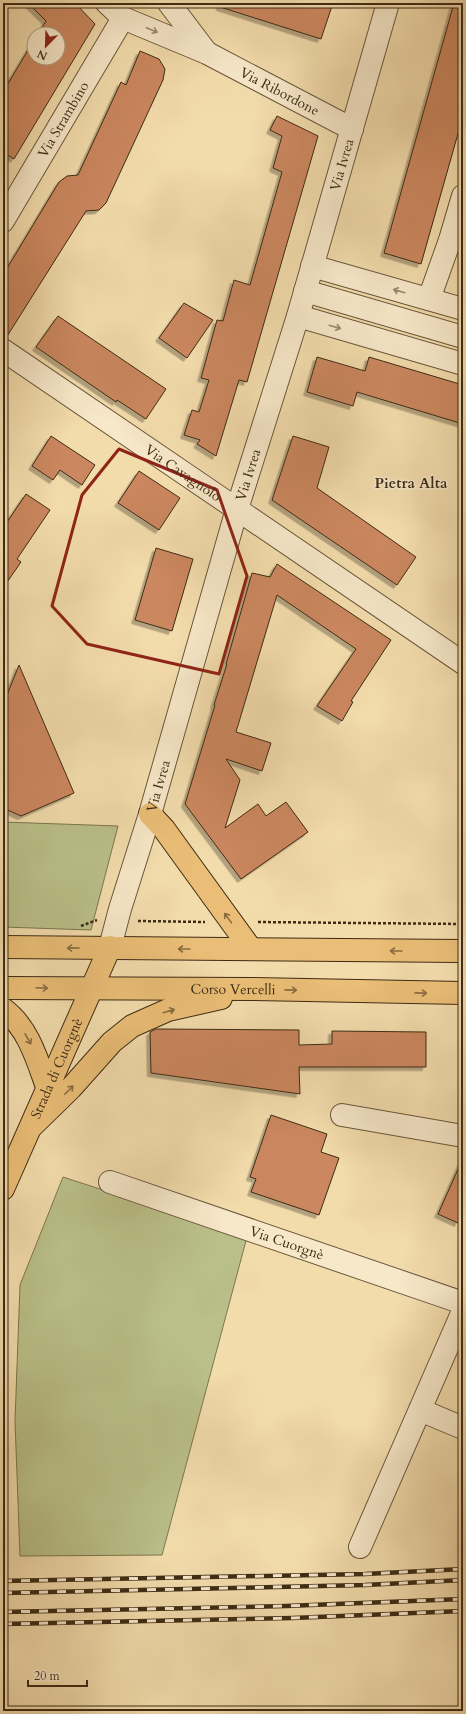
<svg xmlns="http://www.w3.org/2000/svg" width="466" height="1714" font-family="Cardo,serif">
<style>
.green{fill:#bac08a;stroke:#7c7650}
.building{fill:#cb875e;stroke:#3d2b15;filter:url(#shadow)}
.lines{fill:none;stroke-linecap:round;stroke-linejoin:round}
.minor-casing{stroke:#6a573b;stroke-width:24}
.major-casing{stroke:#3d2b15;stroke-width:24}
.path{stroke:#3d2b15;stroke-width:2.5;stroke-dasharray:3 2;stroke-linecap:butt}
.minor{stroke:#f7e8c9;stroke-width:22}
.major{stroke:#eabe76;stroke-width:22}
.rail-casing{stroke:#3d2b15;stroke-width:4.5}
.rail{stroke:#f7e8c9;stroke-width:3;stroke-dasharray:9;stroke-linecap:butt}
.oneway{stroke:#9a8a6f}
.oneway2{stroke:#8b6d41}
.marked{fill:none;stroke:#8f2418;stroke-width:3;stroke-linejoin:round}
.labels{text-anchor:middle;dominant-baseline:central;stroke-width:3;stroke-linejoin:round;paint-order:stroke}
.street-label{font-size:14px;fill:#3d2b15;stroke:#f7e8c9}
.neighbourhood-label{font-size:15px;font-weight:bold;fill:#3d2b15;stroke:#f7e8c9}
</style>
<defs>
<filter id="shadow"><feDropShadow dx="-3.5" dy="3.5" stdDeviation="0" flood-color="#0004"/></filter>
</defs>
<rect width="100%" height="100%" fill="#f3dcac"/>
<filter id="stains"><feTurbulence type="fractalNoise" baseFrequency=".005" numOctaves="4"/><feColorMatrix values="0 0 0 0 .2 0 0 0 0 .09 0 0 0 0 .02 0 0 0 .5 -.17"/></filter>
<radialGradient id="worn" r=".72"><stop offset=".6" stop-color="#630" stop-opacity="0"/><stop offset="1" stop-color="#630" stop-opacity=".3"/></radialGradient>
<g class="green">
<polygon points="3,822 118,826 91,930 3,927"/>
<polygon points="63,1177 247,1237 162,1555 20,1556 15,1421 20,1285"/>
</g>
<g class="building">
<polygon points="28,3 75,3 95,24 14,159 3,152 3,92 34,40 34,58 58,58 58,34 38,34 46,21"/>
<polygon points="220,3 333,3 321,39 220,7"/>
<polygon points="454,3 463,3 463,116 421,264 384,253"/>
<polygon points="140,51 159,59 165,69 163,80 106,203 99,210 86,211 6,338 3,338 3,275 59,182 67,176 78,175 121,82 126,85"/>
<polygon points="277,116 318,136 247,382 239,380 216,456 197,444 200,440 184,435 192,410 199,412 209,380 201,378 217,320 223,321 234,280 250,285 282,172 273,168 282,136 270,130"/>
<polygon points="184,303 213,320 187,358 159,338"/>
<polygon points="58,316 166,389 146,419 117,400 116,402 36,347"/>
<polygon points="317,357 365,371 369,357 463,385 463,424 357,392 353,406 307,392"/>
<polygon points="51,436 95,465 82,485 60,470 53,480 32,466"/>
<polygon points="293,436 329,447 317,488 416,557 397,585 272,500"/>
<polygon points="139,471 180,498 159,530 118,503"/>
<polygon points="26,494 50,510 17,559 21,562 3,588 3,528"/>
<polygon points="156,548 193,559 172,631 135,620"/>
<polygon points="277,564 391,640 351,701 353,702 342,721 317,706 356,649 277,595 236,732 271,743 262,771 226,759 240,780 225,828 258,804 266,816 286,802 308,832 241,879 185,804 215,705 214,705 227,664 226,664 252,573 270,577"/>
<polygon points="19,665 74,793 21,816 3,808 3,705"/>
<polygon points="156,1029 299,1030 299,1045 332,1044 332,1031 426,1032 426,1067 299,1067 300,1094 151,1073 150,1032"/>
<polygon points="271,1115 327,1134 321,1152 339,1158 319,1215 251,1192 256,1179 250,1177"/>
<polygon points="463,1158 463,1212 458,1223 438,1214"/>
</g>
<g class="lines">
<defs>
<g id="minor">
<path id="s1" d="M107,3L123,18L207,53L352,129"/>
<polyline points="169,3 206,52"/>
<path id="s2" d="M3,221L123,18"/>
<polyline points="312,266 463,309"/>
<polyline points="305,291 463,337"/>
<polyline points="429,299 450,240 463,196"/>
<polyline points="298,316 463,364"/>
<path id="s3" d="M3,350L463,663"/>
<path id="s4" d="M110,947L120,909L150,814L237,509L298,316L388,3"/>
<polyline points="342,1115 463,1136"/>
<path id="s5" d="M110,1182L463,1303"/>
<polyline points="420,1410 463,1428"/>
<polyline points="360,1547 463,1311"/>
</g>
<g id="major">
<polyline points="150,814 164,829 251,949"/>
<polyline points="3,947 463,951"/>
<path id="s6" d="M3,988L252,989L463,993"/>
<path d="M3,1009C28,1027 37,1059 47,1087"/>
<polyline points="31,1127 71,1088 112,1042 132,1026 168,1010 221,998"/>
<path id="s7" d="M3,1189L110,947"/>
</g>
</defs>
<use href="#minor" class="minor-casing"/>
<use href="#major" class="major-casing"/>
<g class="path">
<polyline points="138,921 205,922"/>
<polyline points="258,922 463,924"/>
<polyline points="81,926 97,920"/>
</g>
<use href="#minor" class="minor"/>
<use href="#major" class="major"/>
<defs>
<g id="rail">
<polyline points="3,1581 365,1574 463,1569"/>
<polyline points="3,1593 365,1585 463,1580"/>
<polyline points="3,1612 286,1606 463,1599"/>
<polyline points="3,1624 293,1618 463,1611"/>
</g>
</defs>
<use href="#rail" class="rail-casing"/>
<use href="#rail" class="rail"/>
</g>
<defs><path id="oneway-shaft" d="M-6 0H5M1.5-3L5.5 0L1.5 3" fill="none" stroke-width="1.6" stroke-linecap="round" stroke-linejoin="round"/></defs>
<g class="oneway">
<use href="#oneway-shaft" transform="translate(152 30) rotate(23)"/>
<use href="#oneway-shaft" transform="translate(399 291) rotate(-164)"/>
<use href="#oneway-shaft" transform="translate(335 327) rotate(16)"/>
</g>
<g class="oneway2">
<use href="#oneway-shaft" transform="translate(228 918) rotate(-126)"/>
<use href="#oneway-shaft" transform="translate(73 948) rotate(179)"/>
<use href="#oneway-shaft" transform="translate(184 949) rotate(-180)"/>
<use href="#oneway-shaft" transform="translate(396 951) rotate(-180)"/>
<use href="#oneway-shaft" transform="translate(42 988) rotate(2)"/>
<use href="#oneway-shaft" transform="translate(291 990) rotate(1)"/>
<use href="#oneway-shaft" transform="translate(421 993) rotate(1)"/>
<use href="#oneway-shaft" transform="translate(169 1011) rotate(-16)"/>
<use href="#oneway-shaft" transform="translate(28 1039) rotate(61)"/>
<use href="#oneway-shaft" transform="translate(69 1090) rotate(-45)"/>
</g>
<path class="marked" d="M119,449L217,490L247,576L219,674L87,644L52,606L82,495Z"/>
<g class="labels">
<g class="street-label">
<text stroke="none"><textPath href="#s1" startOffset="195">Via Ribordone</textPath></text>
<text stroke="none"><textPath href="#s2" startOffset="118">Via Strambino</textPath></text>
<text stroke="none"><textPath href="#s4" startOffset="816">Via Ivrea</textPath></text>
<text stroke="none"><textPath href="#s3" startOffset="218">Via Cavagnolo</textPath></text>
<text stroke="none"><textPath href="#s4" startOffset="492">Via Ivrea</textPath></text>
<text stroke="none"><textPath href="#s4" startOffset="168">Via Ivrea</textPath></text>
<text stroke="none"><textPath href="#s6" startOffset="230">Corso Vercelli</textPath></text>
<text stroke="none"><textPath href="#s7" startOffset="132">Strada di Cuorgnè</textPath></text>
<text stroke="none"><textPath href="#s5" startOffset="187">Via Cuorgnè</textPath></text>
</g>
<g class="neighbourhood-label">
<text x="411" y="483">Pietra Alta</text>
</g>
</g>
<rect width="466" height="1714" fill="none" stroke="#f3dcac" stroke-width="16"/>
<rect x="4" y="4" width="458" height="1706" fill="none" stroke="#3d2b15" stroke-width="2"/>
<rect x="8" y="8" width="450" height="1698" fill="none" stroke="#3d2b15"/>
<g transform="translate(46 46) rotate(203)"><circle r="19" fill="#f7e8c9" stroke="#ad9c81"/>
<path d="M0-3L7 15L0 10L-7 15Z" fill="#8f2418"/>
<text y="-6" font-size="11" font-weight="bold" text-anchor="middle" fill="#3d2b15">N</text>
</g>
<path d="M28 1680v6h59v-6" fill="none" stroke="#3d2b15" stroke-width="2"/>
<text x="34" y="1680" font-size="12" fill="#3d2b15" stroke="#f7e8c9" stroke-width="3" paint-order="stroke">20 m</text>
<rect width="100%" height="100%" filter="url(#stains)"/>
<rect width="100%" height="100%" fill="url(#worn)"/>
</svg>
